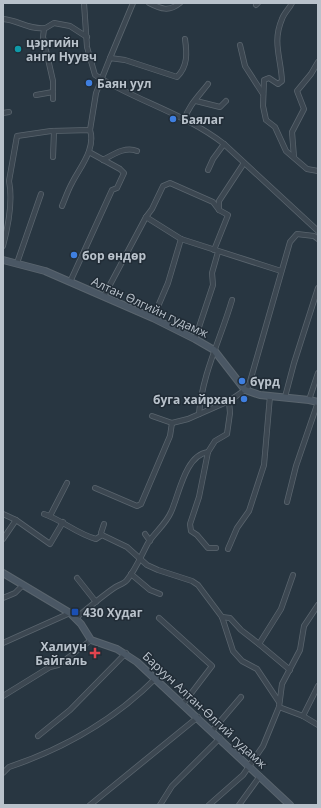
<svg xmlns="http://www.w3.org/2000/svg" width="321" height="808" font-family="'Open Sans',sans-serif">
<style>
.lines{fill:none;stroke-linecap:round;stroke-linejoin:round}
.street-casing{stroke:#5a656e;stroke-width:6}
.secondary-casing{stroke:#5a656e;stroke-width:8}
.street{stroke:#3c4751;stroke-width:4.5}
.secondary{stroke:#4a5764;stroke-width:6}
.culture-dot{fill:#0f9aa8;stroke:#212c36;stroke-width:1.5}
.shop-dot{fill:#3f7fe0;stroke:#212c36;stroke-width:1.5}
.transit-dot{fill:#1a4fb4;stroke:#212c36;stroke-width:1.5}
.health-dot{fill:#e0444e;stroke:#212c36;stroke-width:1.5}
.labels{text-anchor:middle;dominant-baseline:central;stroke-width:3;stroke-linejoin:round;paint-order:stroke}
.poi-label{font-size:12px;font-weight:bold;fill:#b9c2cb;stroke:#212c36;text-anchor:start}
.street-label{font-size:12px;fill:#b9c2cb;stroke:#212c36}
</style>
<rect width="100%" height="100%" fill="#283641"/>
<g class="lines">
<defs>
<g id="street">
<path d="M84,3L87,47L95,75C136,101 186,114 224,144L318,231"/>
<path d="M149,3C161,9 169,12 180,3"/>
<path d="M292,3C289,9 284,13 282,19C272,42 281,58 282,81L278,84L269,78L264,80L263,106L266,120L275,127L286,151L307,169L318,171"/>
<polyline points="256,5 258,3"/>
<path d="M3,19C18,20 29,30 45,28"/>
<polyline points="240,45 245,66 263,94"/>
<polyline points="110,58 133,3"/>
<polyline points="36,95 53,92"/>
<polyline points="53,99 53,81 43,37 44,29 54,23 70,26 87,37"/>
<polyline points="196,101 220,107 226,101"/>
<polyline points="3,113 9,112"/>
<path d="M184,120C189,105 198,97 208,84"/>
<path d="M90,130L96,93L110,58L125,60L177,77C188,66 187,53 185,39"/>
<polyline points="53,157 54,131"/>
<polyline points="294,157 292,132 304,109 297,91 311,74 318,62"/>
<path d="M103,160C114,154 126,146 137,151"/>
<polyline points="208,170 213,159 224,144"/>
<polyline points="146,217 181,239 281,271"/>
<path d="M3,246C8,227 13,201 9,181L17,136L51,131L90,130C96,149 80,167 72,183C68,190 65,199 62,206"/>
<polyline points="214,250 228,215 219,210 219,201 244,163"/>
<polyline points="17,263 41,194"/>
<polyline points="70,282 112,190 117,188 124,173 120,169 89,152"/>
<polyline points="104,296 146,217 152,209 163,186 170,183 213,202 219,210"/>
<polyline points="153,318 168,283 181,239"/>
<polyline points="195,339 213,285 212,273 218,252"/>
<polyline points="285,397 294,363 318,288"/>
<polyline points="309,400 318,373"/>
<path d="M199,414C202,374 221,338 232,300"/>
<polyline points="152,416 172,423 188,419 229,401 245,390 249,385 290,242 297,234 314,236 318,239"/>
<polyline points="208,452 199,497 190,524 191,531 197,535 208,548 216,548"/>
<polyline points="95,488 137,506 141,504 170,436 172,423"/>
<polyline points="287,502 296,466 318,402"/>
<polyline points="3,514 16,520"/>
<path d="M44,514C62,520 77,534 96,539L102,535L127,547L147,565L158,570L192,581L198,585L222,617L233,651L242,661L257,669L279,702"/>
<polyline points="50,516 67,483"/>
<polyline points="145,534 150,541"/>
<polyline points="102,535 101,533 104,524"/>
<polyline points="3,539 16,520 50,544 63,522"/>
<polyline points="228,549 237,528 249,511 264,465 270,396"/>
<polyline points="131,574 150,590 160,594"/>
<polyline points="77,578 96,602"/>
<polyline points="3,598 15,593 23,585"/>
<polyline points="222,617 230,618 241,630 259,644"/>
<path d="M76,618C88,608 101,597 114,588C118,585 124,584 127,580C136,569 141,556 148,543C155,532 166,524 171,512C179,495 185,455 208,452L215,441L227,434L230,413L229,401"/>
<polyline points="159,618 212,666 183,704"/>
<polyline points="3,643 70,613"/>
<polyline points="290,670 259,644 281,609 293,575"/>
<polyline points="3,696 50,667 58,665 69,657 91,640"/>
<polyline points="279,707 303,716 318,725"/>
<polyline points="303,716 318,686"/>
<polyline points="212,731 241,697"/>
<polyline points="38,736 70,710 126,653"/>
<path d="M3,773L9,767C63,749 115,719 156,678"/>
<polyline points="90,805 198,717"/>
<polyline points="160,805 172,786 220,738"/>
<polyline points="209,805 243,775 263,746 279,707 282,684 300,650 304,626 318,605"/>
<polyline points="239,805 260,776"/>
</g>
<g id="secondary">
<polyline points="3,260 45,271 153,318 195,339 214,350 245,390 260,395 309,400 318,402"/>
<polyline points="3,573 70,613 81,624 91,640 117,649 137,662 290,805"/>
</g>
</defs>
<use href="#street" class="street-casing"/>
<use href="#secondary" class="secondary-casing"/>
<use href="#street" class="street"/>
<use href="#secondary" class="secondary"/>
</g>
<circle class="culture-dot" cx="18" cy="49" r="4"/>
<g class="shop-dot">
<circle cx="89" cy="83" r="4"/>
<circle cx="173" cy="119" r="4"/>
<circle cx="74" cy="255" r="4"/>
<circle cx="242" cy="381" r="4"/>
<circle cx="244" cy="399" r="4"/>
</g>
<rect class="transit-dot" x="71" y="608" width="8" height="8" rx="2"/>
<path class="health-dot" d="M93 647h4v4h4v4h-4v4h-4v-4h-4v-4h4z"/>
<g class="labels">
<g class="poi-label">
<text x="26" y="42">цэргийн<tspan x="26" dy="14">анги Нуувч</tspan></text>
<text x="97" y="83">Баян уул</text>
<text x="181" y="119">Баялаг</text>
<text x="82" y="255">бор өндөр</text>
<text x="250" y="381">бүрд</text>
<text x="236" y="399" text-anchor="end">буга хайрхан</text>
<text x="83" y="612">430 Худаг</text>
<text x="87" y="646" text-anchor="end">Халиун<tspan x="87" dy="14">Байгаль</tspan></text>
</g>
<g class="street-label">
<text transform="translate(150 307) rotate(25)">Алтан Өлгийн гудамж</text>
<text transform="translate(205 710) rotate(43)">Баруун Алтан-Өлгий гудамж</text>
</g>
</g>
<rect width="321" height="808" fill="none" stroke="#b9c2cb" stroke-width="8"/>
</svg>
